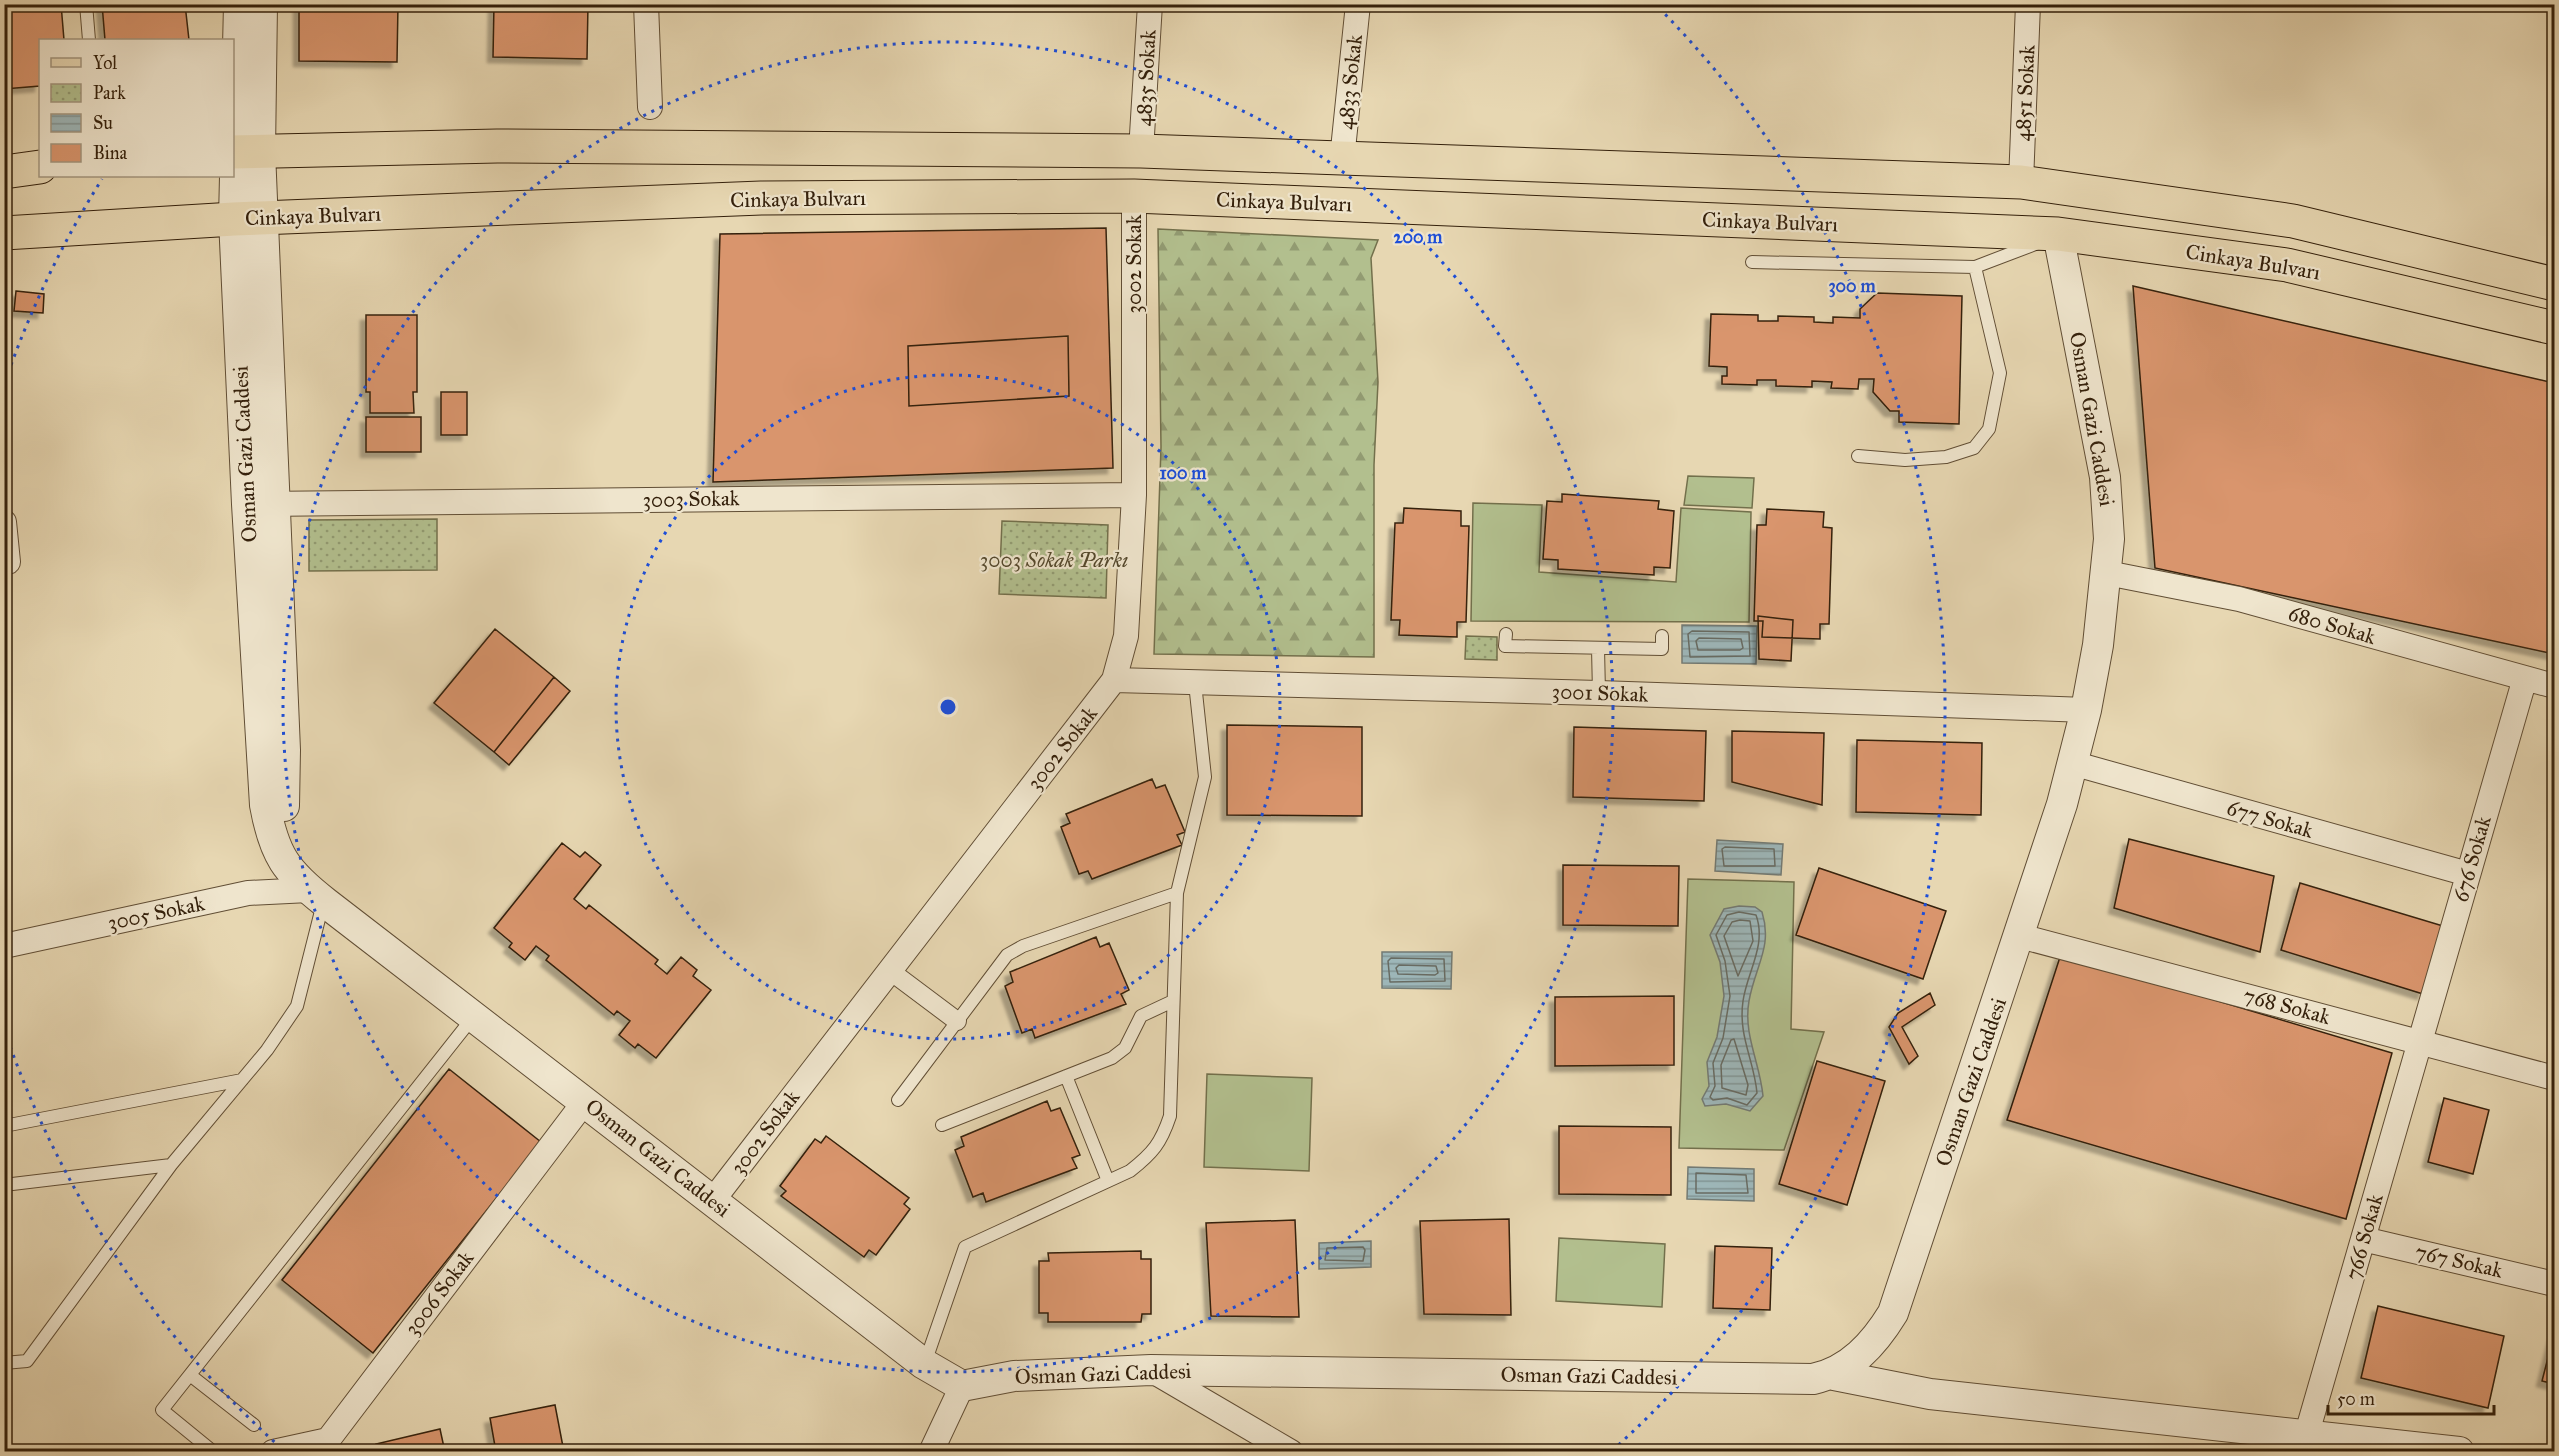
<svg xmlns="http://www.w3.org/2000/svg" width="2559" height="1456" font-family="'IM FELL Great Primer',serif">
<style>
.green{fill:#b2bf8e;stroke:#73704c;stroke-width:1.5}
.forest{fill:url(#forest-firs);stroke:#73704c;stroke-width:1.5}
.park{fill:url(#park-dots);stroke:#73704c;stroke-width:1.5}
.water{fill:url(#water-rules);stroke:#737a73;stroke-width:1.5}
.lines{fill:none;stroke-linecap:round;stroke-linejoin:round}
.shore{stroke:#686b62;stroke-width:1.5}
.building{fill:#d9956d;stroke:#34200b;stroke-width:1.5;filter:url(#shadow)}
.service-casing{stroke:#614e35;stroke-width:14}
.pedestrian-casing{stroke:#614e35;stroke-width:20}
.minor-casing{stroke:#614e35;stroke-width:26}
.tertiary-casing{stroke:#614e35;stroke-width:32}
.primary-casing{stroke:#34200b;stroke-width:35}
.service{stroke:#efe5cd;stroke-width:12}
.pedestrian{stroke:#efe5cd;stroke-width:18}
.minor{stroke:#efe5cd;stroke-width:24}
.tertiary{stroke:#efe5cd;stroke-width:30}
.primary{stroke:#e7d7b2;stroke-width:33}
.ring{fill:none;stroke:#1d4ed8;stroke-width:3;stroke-dasharray:3 6}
.labels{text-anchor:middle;stroke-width:4.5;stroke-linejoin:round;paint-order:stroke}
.street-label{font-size:21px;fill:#34200b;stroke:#efe5cd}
.park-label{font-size:21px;font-style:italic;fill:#54482c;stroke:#efe5cd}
.centre{fill:#1d4ed8;stroke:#efe5cd;stroke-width:3}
.ring-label{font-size:18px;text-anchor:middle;font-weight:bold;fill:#1d4ed8;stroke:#efe5cd;stroke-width:4.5;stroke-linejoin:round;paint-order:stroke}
</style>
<defs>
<pattern id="forest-firs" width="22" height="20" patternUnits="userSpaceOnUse" patternTransform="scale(1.5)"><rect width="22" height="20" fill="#b2bf8e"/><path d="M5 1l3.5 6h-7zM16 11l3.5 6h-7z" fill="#929b72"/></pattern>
<pattern id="park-dots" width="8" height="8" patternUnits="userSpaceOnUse" patternTransform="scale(1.5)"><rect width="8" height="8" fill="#b2bf8e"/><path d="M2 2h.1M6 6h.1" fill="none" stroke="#929b72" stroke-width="1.8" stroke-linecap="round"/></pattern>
<pattern id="water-rules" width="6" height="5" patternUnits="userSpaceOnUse" patternTransform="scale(1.5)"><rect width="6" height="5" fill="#9db6b8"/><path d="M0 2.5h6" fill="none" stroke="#819494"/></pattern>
<filter id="shadow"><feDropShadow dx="-5.5" dy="5.5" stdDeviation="1.5" flood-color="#0004"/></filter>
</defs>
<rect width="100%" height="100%" fill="#e7d7b2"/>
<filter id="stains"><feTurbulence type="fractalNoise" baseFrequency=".00333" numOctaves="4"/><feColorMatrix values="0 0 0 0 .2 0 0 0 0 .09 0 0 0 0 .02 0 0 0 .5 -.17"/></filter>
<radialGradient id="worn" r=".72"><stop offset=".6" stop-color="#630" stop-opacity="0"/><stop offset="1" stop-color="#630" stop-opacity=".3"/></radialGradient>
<!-- green -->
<path class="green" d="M1688,476L1754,478L1752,508L1684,505Z
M1473,503L1542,505L1539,572L1676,582L1681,508L1751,512L1749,622L1471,621Z
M1688,879L1794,882L1791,1029L1824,1032L1784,1150L1679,1148Z
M1207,1074L1312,1078L1309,1171L1204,1167Z
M1559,1238L1665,1244L1662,1307L1556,1301Z"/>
<!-- forest -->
<path class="forest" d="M1158,229L1378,240L1371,258L1378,382L1374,465V657L1154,654L1161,447Z"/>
<!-- park -->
<path class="park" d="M437,519V570L309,571V520Z
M1002,521L1108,525L1106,598L999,594Z
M1466,636L1497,637V660L1465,659Z"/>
<!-- water -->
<path class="water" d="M1682,625L1757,626L1756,664L1682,663Z
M1717,840L1783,844L1781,875L1715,871Z
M1739,906L1755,907L1762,912C1773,947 1755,966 1749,1001C1743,1034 1760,1063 1763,1096L1750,1111L1726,1104L1705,1106L1702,1099L1709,1086L1707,1062L1717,1037L1724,996L1720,962L1710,935L1724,909Z
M1382,952H1452L1451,989L1382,988Z
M1688,1167L1754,1169V1201L1687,1199Z
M1371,1241V1267L1319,1269V1243Z"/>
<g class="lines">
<!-- shore -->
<path class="shore" d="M1692,631L1749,632L1750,656L1690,657L1688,634Z
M1699,638L1741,639L1743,648L1740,650H1698L1696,641Z
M1725,847L1774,849L1775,866H1724L1722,849Z
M1739,912L1756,915C1767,945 1747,972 1743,1001C1738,1036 1754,1060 1757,1093L1747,1105L1727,1098L1713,1100L1710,1097L1715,1086L1713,1063L1723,1038L1730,996L1725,961L1716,935L1727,915Z
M1740,920L1750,921L1753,941L1738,976L1724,936L1732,922Z
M1391,958L1444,959L1445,981L1390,982L1388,961Z
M1399,965L1436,966L1438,973L1435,975L1398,974L1396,968Z
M1734,1039L1748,1085L1746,1095L1722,1088L1721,1065L1731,1040Z
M1696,1173L1746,1175L1748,1193H1696Z
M1363,1247L1365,1250L1363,1261L1325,1260L1327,1248Z"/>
</g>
<!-- building -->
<path class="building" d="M4,4H61L64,40H40V86L4,89Z
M102,4H185L189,40H105Z
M299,4H398L397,62L299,61Z
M494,4H588L587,59L493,57Z
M1106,228L1113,468L713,482L720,234Z
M2133,286L2554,383V654L2155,568Z
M16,291L44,294L43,313L14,311Z
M1877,293L1962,296L1959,424L1899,422V411H1890L1873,392L1874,379H1859L1858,389L1831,388L1832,382L1812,381V387L1776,386V380H1757V385L1722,384V376H1727V367L1709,366L1711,314L1758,315V321H1778V316L1814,317V322L1833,323V317L1860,318V309Z
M366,315H417V392H413L414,413H370V392H366Z
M1068,336L1069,396L909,406L908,346Z
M441,392H467V435H441Z
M366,417H421V452H366Z
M1562,494L1659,501L1658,509L1674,511L1670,568L1654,567V575L1558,569V560L1543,559L1547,501L1562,502Z
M1404,508L1461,511V526H1469L1466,622H1457V637L1399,635L1400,620H1391L1395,523H1403Z
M1767,509L1824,512L1823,527L1832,528L1829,624H1820V639L1762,637L1763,621H1754L1757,525H1766Z
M1758,616L1793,620L1791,661L1759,659Z
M495,629L554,677L494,752L434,703Z
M554,677L570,691L509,765L494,752Z
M1227,725L1362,727V816L1227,815Z
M1574,727L1706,731L1704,801L1573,797Z
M1732,731L1824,733L1822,805L1732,782Z
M1857,740L1982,743L1981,815L1856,812Z
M1152,779L1156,788L1165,785L1185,832L1177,835L1182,845L1092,879L1088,871L1079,874L1061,827L1070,823L1066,814Z
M2129,839L2274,876L2260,952L2114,908Z
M562,843L580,857L585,852L601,865L574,899L586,909L589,905L658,960L655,964L667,974L681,957L697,970L693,976L711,990L656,1058L638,1044L635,1048L619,1035L630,1021L617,1011L614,1015L546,960L549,956L536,946L525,960L509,947L512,943L494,928Z
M1563,865L1679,866L1678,926L1563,925Z
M1819,868L1946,911L1923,979L1796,935Z
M2300,883L2443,926L2423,994L2281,950Z
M1096,937L1100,947L1109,943L1129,990L1121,994L1126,1004L1035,1038L1032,1029L1022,1033L1005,986L1013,982L1010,972Z
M2061,954L2392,1053L2346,1219L2007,1120Z
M1930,993L1935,1005L1902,1027L1918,1056L1909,1064L1889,1027L1898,1013Z
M1674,996V1065L1555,1066V997Z
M1817,1061L1885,1081L1847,1205L1779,1184Z
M449,1069L541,1142L373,1353L282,1280Z
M2444,1098L2489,1110L2473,1174L2428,1162Z
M1047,1101L1051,1111L1060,1108L1080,1155L1072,1158L1077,1168L986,1202L983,1193L973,1197L955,1150L964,1146L961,1137Z
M1559,1126L1671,1127V1195L1559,1194Z
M826,1136L909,1198L904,1204L910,1209L876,1255L869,1250L864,1257L781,1196L786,1191L780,1186L815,1139L821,1143Z
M1509,1219L1511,1315L1424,1314L1420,1221Z
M1295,1220L1299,1317L1211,1316L1206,1223Z
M1715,1246L1772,1248L1770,1310L1713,1308Z
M1141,1251V1259H1151V1314H1142L1141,1322H1048V1313H1039V1261H1049L1048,1253Z
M2378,1306L2504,1336L2488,1408L2361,1378Z
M2554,1334V1384L2542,1381Z
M555,1405L564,1452H496L490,1418Z
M440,1429L445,1452H378L376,1444Z"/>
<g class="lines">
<!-- service casing -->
<g class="service-casing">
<path id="service" d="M86,4L89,40
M1752,262L1975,267L2038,243
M1858,456L1905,460L1946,457L1974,448L1989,429L2000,373L1975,267
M1506,634L1505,646L1662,649V636
M1598,648L1599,693
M1066,1076L1108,1181
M898,1100L1007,955L1023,946L1177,893
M942,1125L1112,1058L1125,1048L1141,1016L1173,1001
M4,1126L242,1080
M4,1185L171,1165L267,1050L297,1006L320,915L326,903
M4,1363L27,1361L171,1165
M925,1363L965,1247L1130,1171C1153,1153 1161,1143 1170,1116L1177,893L1205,777L1195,683
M190,1375L254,1425
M211,1450L162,1410L474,1016"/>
</g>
<!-- pedestrian casing -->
<g class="pedestrian-casing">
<path id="pedestrian" d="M889,970L957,1021"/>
</g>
<!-- minor casing -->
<g class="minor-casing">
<path id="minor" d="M646,4L650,107
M1141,151L1150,4
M1342,159L1358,4
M2021,182L2028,4
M258,504L1134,495
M4,522L8,562L4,563
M2107,573L2239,599L2554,686
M1114,680L1599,693L2086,710
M2072,763L2468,874
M2020,936L2554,1078
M4,946L248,893L309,890
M713,1200L1114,680L1126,636L1134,495V196
M2363,1239L2554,1284
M1151,1370L1291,1452
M2307,1433L2525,678
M273,1452L328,1440L585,1101
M931,1452L962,1386"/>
</g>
<!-- tertiary casing -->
<g class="tertiary-casing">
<path id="tertiary" d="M239,4L234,219L247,504L265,805C274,855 286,872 326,903L924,1364L962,1386L1014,1376L1151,1370L1813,1379C1850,1371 1874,1344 1893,1313L2062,804L2086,710L2098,645L2109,539L2105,477L2058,234
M262,4L260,152L285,750L284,806
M1834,1375L1930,1394L2459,1452"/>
</g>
<!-- primary casing -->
<g class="primary-casing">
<path id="primary" d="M232,152L497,146L1141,151L2021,182L2293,221L2554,284
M4,172L40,167
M4,233L234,219L761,198L1134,196L2058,234L2287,265L2554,328"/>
</g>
<!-- service -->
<use href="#service" class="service"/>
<!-- pedestrian -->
<use href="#pedestrian" class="pedestrian"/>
<!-- minor -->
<use href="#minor" class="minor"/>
<!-- tertiary -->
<use href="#tertiary" class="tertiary"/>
<!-- primary -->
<use href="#primary" class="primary"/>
</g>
<!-- distance rings -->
<g class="ring">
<circle cx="948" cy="707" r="332"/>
<circle cx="948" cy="707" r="665"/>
<path d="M281 1448A997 997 0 0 1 5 1032M5 382A997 997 0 0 1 102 179M1659 8A997 997 0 0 1 1615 1448"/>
</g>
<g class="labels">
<!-- street labels -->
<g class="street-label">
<text transform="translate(1146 78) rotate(-87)" y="7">4835 Sokak</text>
<text transform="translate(1350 82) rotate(-84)" y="7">4833 Sokak</text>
<text transform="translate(2025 93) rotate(-87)" y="7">4851 Sokak</text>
<text transform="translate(798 199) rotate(-1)" y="7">Cinkaya Bulvarı</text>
<text transform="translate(1284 202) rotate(2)" y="7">Cinkaya Bulvarı</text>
<text transform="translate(313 216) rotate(-2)" y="7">Cinkaya Bulvarı</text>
<text transform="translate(1770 222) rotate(2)" y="7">Cinkaya Bulvarı</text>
<text transform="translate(2253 262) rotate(9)" y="7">Cinkaya Bulvarı</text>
<text transform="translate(1134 264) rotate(-90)" y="7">3002 Sokak</text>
<text transform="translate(2092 419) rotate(80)" y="7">Osman Gazi Caddesi</text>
<text transform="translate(245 454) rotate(-93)" y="7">Osman Gazi Caddesi</text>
<text transform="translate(691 499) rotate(-1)" y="7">3003 Sokak</text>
<text transform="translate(2332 625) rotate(16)" y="7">680 Sokak</text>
<text transform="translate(1600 693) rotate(2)" y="7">3001 Sokak</text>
<text transform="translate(1062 748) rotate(-52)" y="7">3002 Sokak</text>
<text transform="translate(2270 819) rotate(16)" y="7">677 Sokak</text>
<text transform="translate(2472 859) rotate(-74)" y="7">676 Sokak</text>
<text transform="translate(156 913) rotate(-12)" y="7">3005 Sokak</text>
<text transform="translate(2287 1006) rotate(15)" y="7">768 Sokak</text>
<text transform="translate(1971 1082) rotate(-71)" y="7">Osman Gazi Caddesi</text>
<text transform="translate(765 1132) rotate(-53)" y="7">3002 Sokak</text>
<text transform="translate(658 1158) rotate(38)" y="7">Osman Gazi Caddesi</text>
<text transform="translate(2364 1237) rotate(-74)" y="7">766 Sokak</text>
<text transform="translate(2459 1261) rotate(13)" y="7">767 Sokak</text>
<text transform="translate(439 1293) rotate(-53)" y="7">3006 Sokak</text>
<text transform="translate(1103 1374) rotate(-2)" y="7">Osman Gazi Caddesi</text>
<text transform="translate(1589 1376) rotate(1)" y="7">Osman Gazi Caddesi</text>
</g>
<!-- park labels -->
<g class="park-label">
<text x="1054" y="567">3003 Sokak Parkı</text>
</g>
</g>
<circle cx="948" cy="707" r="9" class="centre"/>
<g class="ring-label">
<text x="1418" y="243">200 m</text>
<text x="1852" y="292">300 m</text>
<text x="1183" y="479">100 m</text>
</g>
<!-- margin -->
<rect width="2559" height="1456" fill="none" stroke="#e7d7b2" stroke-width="24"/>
<rect x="6" y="6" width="2547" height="1444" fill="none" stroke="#34200b" stroke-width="3"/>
<rect x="12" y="12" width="2535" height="1432" fill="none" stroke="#34200b" stroke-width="1.5"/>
<!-- legend -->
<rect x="39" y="39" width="195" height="138" fill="#efe5cd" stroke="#a4967f" stroke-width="1.5"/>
<rect x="51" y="58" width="30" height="9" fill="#e7d7b2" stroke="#a4967f" stroke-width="1.5"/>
<text x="93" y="69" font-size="18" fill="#34200b">Yol</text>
<rect x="51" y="84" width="30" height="18" fill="url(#park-dots)" stroke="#a4967f" stroke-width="1.5"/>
<text x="93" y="99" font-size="18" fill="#34200b">Park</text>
<rect x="51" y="114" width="30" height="18" fill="url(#water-rules)" stroke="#a4967f" stroke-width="1.5"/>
<text x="93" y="129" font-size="18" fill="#34200b">Su</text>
<rect x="51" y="144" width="30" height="18" fill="#d9956d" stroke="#a4967f" stroke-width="1.5"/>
<text x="93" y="159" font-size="18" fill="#34200b">Bina</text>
<!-- scale -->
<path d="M2328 1405v9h166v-9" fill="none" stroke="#34200b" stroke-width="3"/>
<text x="2337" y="1405" font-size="18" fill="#34200b" stroke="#efe5cd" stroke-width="4.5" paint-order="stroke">50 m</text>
<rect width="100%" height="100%" filter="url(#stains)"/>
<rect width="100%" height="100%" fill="url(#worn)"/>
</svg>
